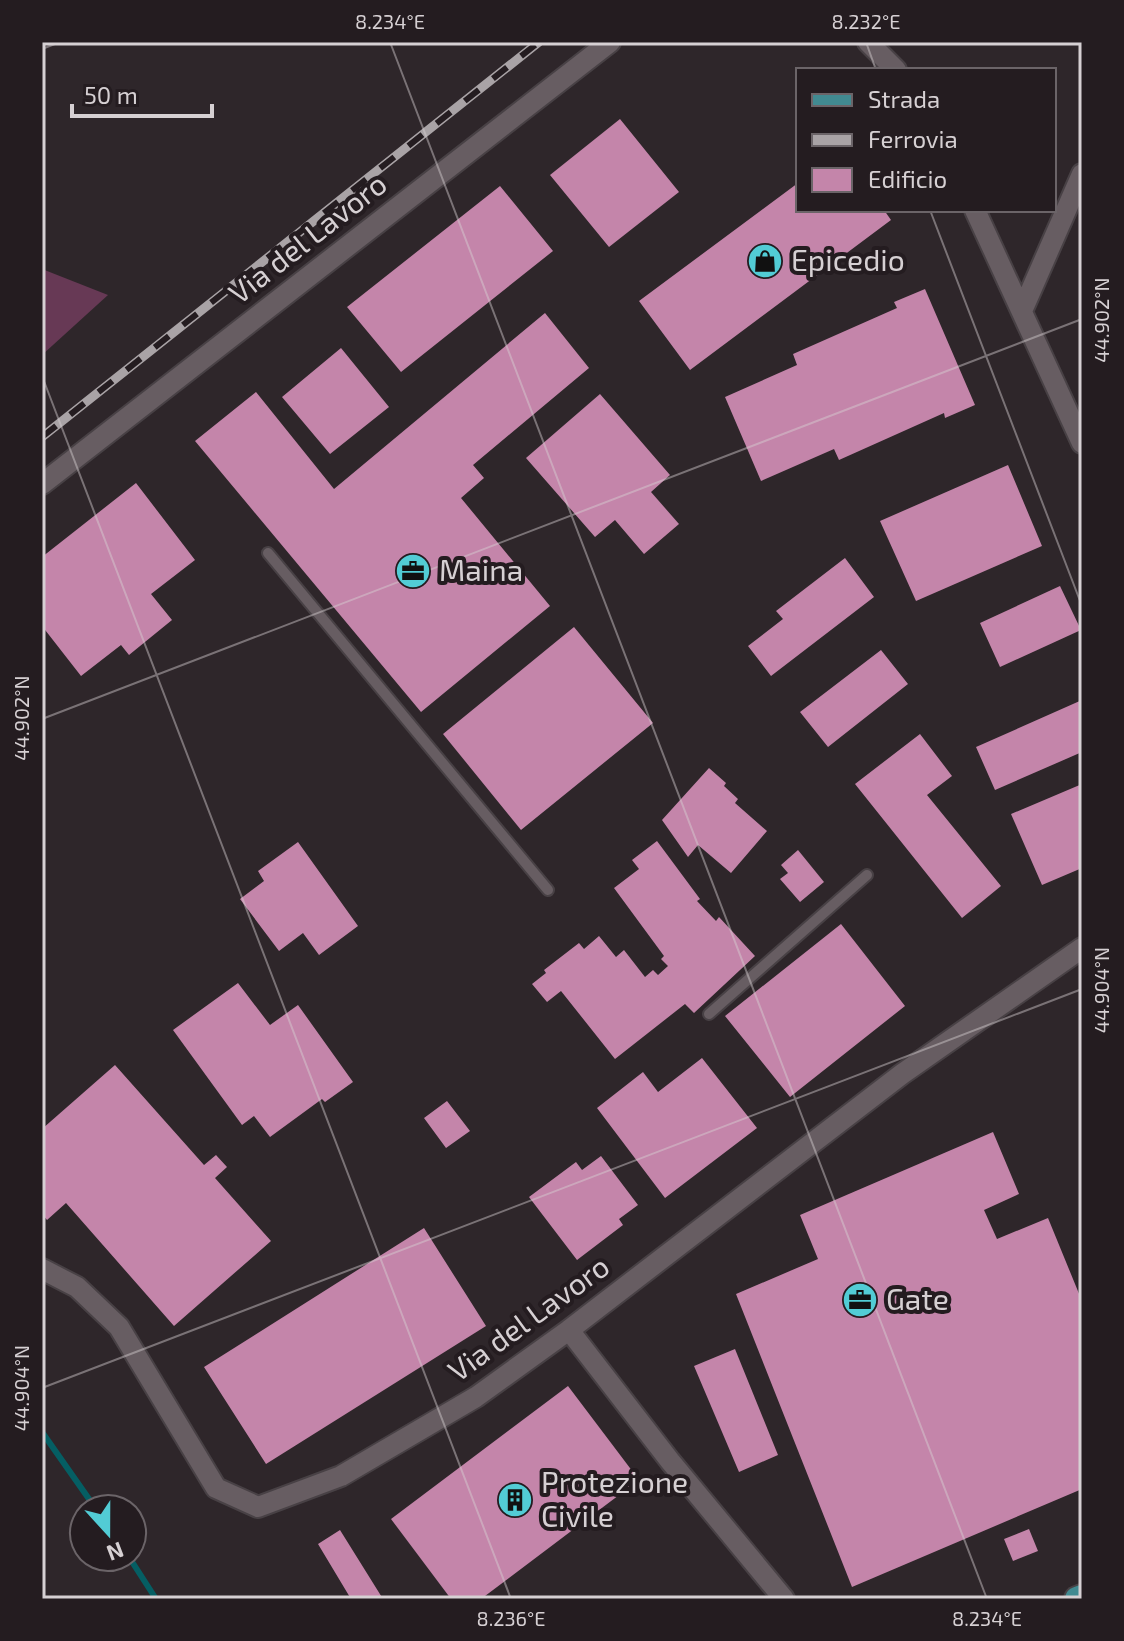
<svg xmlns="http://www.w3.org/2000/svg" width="1124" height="1641" font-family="'Exo 2',sans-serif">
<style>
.green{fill:#673955}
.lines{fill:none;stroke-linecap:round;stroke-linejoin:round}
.stream{stroke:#055e63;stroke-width:6}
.building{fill:#c485aa}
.lane-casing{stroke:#484145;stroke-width:14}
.street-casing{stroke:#484145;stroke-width:24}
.primary-casing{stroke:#484145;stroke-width:28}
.lane{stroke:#675d62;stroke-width:10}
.street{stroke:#675d62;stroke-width:20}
.primary{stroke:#418a91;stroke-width:24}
.rail-casing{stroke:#a9a3a6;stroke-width:9}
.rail{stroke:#241c20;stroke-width:6;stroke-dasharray:18;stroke-linecap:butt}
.ticks{fill:none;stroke:#d6d0d3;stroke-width:2;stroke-opacity:0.45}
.labels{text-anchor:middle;stroke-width:8;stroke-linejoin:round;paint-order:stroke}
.street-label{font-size:30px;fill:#d6d0d3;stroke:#241c20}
.poi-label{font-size:30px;fill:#d6d0d3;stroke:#241c20;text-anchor:start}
.neatline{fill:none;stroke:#d6d0d3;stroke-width:3}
.ticks-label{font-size:20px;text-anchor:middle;fill:#d6d0d3}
</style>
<rect width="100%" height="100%" fill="#2e262a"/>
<!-- green -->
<path class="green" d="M42,269L108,295L42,355Z"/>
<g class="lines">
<!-- stream -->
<path class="stream" d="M42,1432L96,1509
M129,1557L156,1599"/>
</g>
<!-- building -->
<path class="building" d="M620,119L679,192L609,247L550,175Z
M798,183V210H884L891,220L690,370L639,301Z
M500,186L553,251L401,372L347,307Z
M925,289L975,405L945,418L944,413L839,460L834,449L761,481L725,397L797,365L793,354L897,308L894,302Z
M545,313L589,368L473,465L484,478L461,498L550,606L421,712L195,441L256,392L334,489Z
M341,348L389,407L330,454L282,397Z
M600,394L670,475L651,492L679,524L644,554L615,520L595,537L526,458Z
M1008,465L1042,546L916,601L880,521Z
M136,483L195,560L151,594L172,620L129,655L121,645L81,676L42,626V557Z
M845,558L874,597L771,676L748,646L783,619L776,611Z
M1060,586L1081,630L1000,667L980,623Z
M574,627L653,723L521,830L443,734Z
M881,650L908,684L828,747L800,712Z
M1082,700V752L995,790L976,747Z
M920,734L952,776L927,795L1001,886L962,918L855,784Z
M709,768L726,783L724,786L738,799L735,803L767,831L731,873L698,845L688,857L662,820Z
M1082,784V868L1042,885L1011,814Z
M657,841L700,899L697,901L716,921L719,917L755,956L694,1013L685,1004L615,1059L561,991L547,1002L532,984L546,973L544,970L579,943L584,949L599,936L616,957L624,950L645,977L653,970L658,975L668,966L661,959L664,956L614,888L639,869L632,860Z
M298,842L358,926L319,955L303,933L279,951L240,899L264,881L258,871Z
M798,850L824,882L800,902L780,879L788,873L781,865Z
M841,924L905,1006L790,1097L725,1016Z
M238,983L270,1025L298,1005L353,1082L325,1102L322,1099L270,1137L254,1116L242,1125L173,1030Z
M702,1058L757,1128L665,1198L597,1108L643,1072L658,1092Z
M115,1065L204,1165L216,1155L227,1167L215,1178L271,1241L174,1326L66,1203L47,1220L42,1214V1129Z
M447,1101L470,1131L446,1148L424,1118Z
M993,1132L1019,1194L984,1210L997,1239L1048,1218L1082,1301V1489L852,1587L736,1294L818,1259L800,1215Z
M601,1156L638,1205L619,1219L623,1225L577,1260L529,1197L576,1162L582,1170Z
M424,1228L486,1326L266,1464L204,1367Z
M735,1349L778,1455L739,1472L694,1366Z
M568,1386L639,1480L481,1599H451L391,1519Z
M1029,1529L1038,1551L1013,1561L1004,1539Z
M340,1530L383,1599H351L318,1544Z"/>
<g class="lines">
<!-- lane casing -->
<g class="lane-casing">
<path id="lane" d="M268,553L548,890
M709,1014L867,875"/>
</g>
<!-- street casing -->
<g class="street-casing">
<path id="street" d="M868,42L896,70
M975,210L1082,443
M1022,311L1082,174
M42,484L610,42
M42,1269L77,1287L119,1327L216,1488L258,1507L341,1476L476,1397L569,1330L902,1074L1082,948
M569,1330L670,1461L784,1599"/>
</g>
<!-- primary casing -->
<g class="primary-casing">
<path id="primary" d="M1077,1599L1082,1597"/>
</g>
<!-- lane -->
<use href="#lane" class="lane"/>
<!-- street -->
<use href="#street" class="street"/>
<!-- primary -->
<use href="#primary" class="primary"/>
<!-- rail casing -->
<g class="rail-casing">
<path id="rail" d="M42,437L539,42"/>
</g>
<!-- rail -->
<use href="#rail" class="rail"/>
</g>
<!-- ticks -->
<path class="ticks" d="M390,42L987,1599M866,42L876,70M42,49L60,42M930,210L1082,606M42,376L511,1599M42,719L1082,319M42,1388L1082,989"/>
<!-- icons -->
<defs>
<g id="shop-disc" transform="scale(1.8)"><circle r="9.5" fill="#52ccd5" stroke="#241c20"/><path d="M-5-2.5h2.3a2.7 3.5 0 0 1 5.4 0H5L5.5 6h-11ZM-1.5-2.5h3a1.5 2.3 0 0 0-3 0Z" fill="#111"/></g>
<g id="office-disc" transform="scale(1.8)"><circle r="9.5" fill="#52ccd5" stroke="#241c20"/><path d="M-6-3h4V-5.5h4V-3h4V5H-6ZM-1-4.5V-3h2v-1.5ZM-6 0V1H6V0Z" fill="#111"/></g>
<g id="building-disc" transform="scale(1.8)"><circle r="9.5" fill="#52ccd5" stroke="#241c20"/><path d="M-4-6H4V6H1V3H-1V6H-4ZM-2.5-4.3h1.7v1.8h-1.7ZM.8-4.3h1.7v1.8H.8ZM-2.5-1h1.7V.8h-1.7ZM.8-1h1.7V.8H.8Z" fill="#111"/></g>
</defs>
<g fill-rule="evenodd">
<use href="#shop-disc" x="765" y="261"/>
<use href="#office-disc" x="413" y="571"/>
<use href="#office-disc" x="860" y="1300"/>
<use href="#building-disc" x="515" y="1500"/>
</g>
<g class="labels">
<!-- street labels -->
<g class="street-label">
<text transform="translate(308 239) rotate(-38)" y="10">Via del Lavoro</text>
<text transform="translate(529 1319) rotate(-36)" y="10">Via del Lavoro</text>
</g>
<!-- poi labels -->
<g class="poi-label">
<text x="791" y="271">Epicedio</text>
<text x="439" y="581">Maina</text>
<text x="886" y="1310">Gate</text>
<text x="541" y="1493">Protezione<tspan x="541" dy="34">Civile</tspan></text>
</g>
</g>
<!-- border -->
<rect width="1124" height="1641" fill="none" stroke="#241c20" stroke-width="88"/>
<!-- legend -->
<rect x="796" y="68" width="260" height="144" fill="#241c20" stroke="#6b6468" stroke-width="2"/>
<rect x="812" y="94" width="40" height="12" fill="#418a91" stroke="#6b6468" stroke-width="2"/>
<text x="868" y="108" font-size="24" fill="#d6d0d3">Strada</text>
<rect x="812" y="134" width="40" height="12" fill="#a9a3a6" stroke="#6b6468" stroke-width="2"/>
<text x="868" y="148" font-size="24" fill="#d6d0d3">Ferrovia</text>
<rect x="812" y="168" width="40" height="24" fill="#c485aa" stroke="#6b6468" stroke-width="2"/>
<text x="868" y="188" font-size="24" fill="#d6d0d3">Edificio</text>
<!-- north arrow -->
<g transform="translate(108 1533) rotate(159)"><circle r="38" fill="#241c20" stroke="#6b6468" stroke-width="2"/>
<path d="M0-6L14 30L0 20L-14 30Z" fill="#52ccd5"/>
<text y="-12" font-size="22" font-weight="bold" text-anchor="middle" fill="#d6d0d3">N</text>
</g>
<!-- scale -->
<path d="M72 104v12h140v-12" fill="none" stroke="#d6d0d3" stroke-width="4"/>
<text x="84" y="104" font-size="24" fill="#d6d0d3" stroke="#241c20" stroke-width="6" paint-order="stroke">50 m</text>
<rect x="44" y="44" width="1036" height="1553" class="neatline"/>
<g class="ticks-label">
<text x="390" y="29">8.234°E</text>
<text x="866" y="29">8.232°E</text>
<text transform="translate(1102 320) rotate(-90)" y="7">44.902°N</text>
<text transform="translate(22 718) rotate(-90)" y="7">44.902°N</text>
<text transform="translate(1102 990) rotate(-90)" y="7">44.904°N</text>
<text transform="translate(22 1388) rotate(-90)" y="7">44.904°N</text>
<text x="511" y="1626">8.236°E</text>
<text x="987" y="1626">8.234°E</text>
</g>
</svg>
